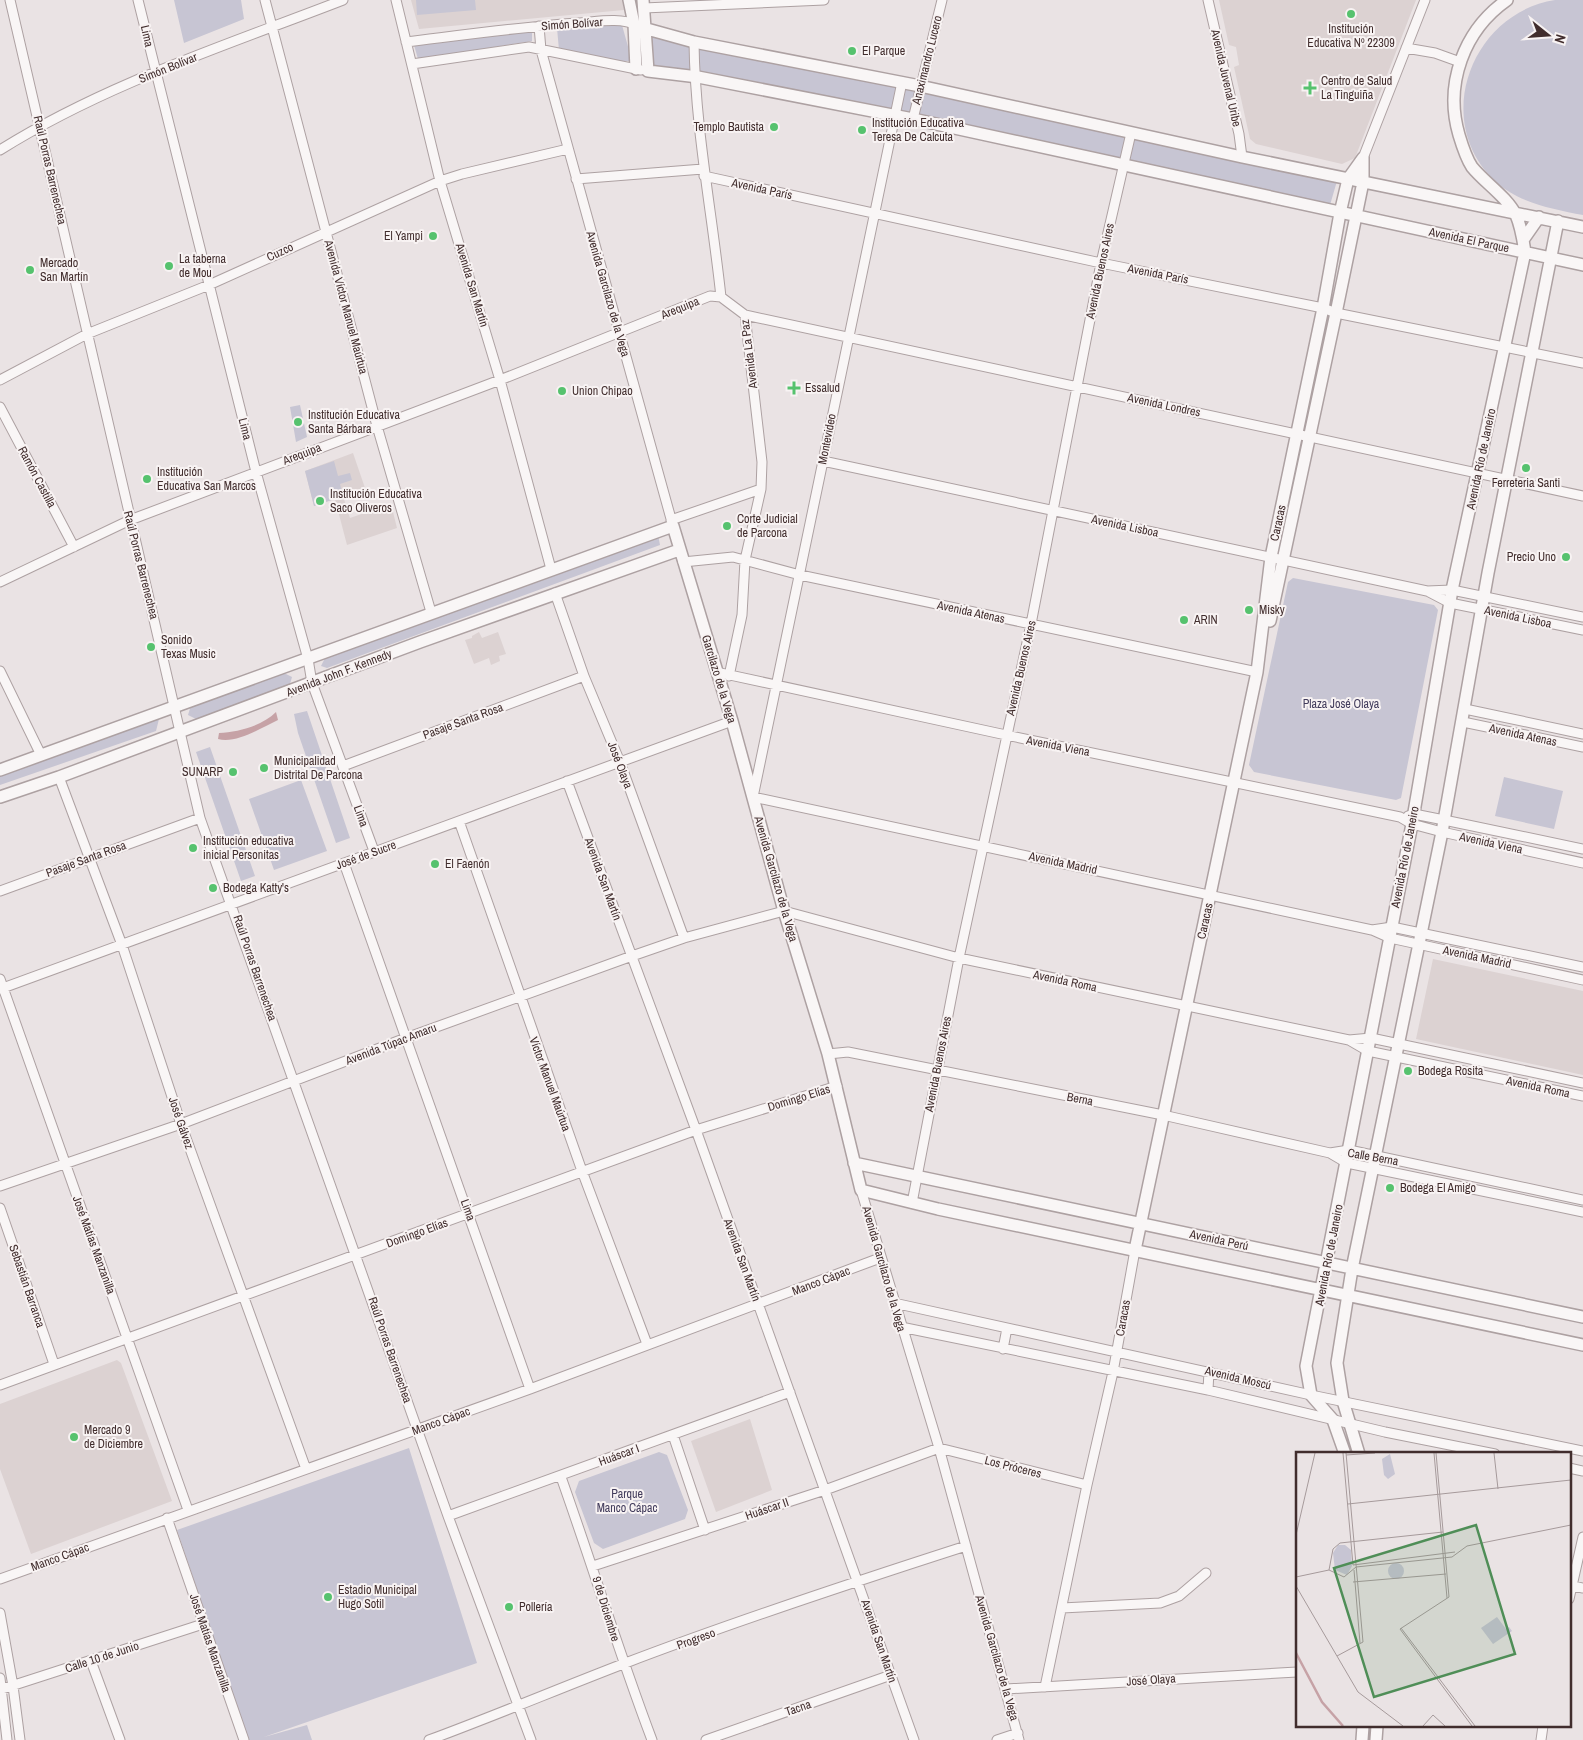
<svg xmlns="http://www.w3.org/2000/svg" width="1583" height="1740" font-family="'Archivo Narrow',sans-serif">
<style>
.built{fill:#dcd2d2}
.green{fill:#c7c5d3}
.water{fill:#c6a2a6}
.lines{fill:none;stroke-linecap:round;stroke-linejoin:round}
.minor-casing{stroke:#ada1a2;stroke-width:11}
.tertiary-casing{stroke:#ada1a2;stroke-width:14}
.minor{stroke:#f9f6f6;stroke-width:9}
.tertiary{stroke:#f9f6f6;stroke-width:11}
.poi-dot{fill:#56c26e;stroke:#f8f3f3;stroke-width:2}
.labels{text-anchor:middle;stroke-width:4;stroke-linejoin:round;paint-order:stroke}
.street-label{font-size:12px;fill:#412d2d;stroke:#f8f3f3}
.poi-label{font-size:12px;fill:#412d2d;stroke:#f8f3f3;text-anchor:start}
.park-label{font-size:12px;fill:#413b5b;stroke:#f8f3f3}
.inset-river{fill:none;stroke:#c6a2a6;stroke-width:2.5}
.inset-road{fill:none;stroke:#a69a9b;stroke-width:1}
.view{fill:#4f8e57;fill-opacity:0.15;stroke:#4f8e57;stroke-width:2.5}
.inset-edge{fill:none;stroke:#412d2d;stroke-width:2.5}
</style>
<rect width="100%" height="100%" fill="#eae3e4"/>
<!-- built -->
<path class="built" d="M411,0H622L624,10L419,29Z
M1219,0H1416L1355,158L1342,164L1256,144L1250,139L1234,67L1239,65L1236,47L1229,45Z
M353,453L365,488L343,496L350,518L391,504L397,528L347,545L335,499L314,506L305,471Z
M479,632L482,638L498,632L506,654L499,656L500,661L491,665L489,658L474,664L465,640L472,638V636Z
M1433,959L1583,991V1075L1416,1039Z
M117,1360L121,1363L172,1501L31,1554L0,1469V1404Z
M750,1419L772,1490L716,1512L691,1441Z"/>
<!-- green -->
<path class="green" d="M174,0H241L244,19L184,43Z
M416,0H475L476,10L417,15Z
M1555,0H1583V215C1553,209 1518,203 1495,181C1431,121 1471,13 1555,0Z
M622,25L632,61H619L559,50L557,28Z
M647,29L1337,181L1330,205L648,71Z
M532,30V41L418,59L414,45Z
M300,405L307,437L296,442L290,407Z
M334,461L338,476L350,473L352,480L340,484L343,496L314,506L305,471Z
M658,535L660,545L327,668L321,666L325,658Z
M1293,578L1434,605L1438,610L1401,798L1396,800L1254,772L1249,765L1288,582Z
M284,673L292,677L290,684L196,719L188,715L191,705Z
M307,711L350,838L336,843L298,733L294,714Z
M159,719L156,731L0,785V775Z
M210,747L255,876L241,881L196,752Z
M1504,777L1563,791L1554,829L1495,816Z
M301,780L327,851L274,870L249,799Z
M409,1448L477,1663L264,1737L307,1725L312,1740H248L177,1530Z
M659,1452L667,1455L688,1510L685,1519L603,1549L594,1543L575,1492L579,1481Z"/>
<!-- water -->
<path class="water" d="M276,712L278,720C261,728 236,744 218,739L219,733C238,732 262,726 276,712Z"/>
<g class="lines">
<!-- minor casing -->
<g class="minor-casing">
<path id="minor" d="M10,0L200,818L448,1516L531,1740
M138,0L256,472L308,659L312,683L374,851
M265,0L377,426L431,612
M396,0L440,181L500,380L551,569
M1208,0L1239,134L1242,157
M644,8L824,0
M539,26L541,50L673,526
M406,42C463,35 520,27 577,23C596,22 619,17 637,25
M694,42C695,128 712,212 721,297L745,315L762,462L761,489L745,560L742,615L729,676
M1406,48L1435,53L1460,62
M412,64L529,47L641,70
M902,82L753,797L1372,930L1390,938L1583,980
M913,119L942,0
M0,150C105,84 227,45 343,0
M1363,158L1425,0
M704,176L1101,263L1323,308L1336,313L1583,363
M576,179L703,169
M745,315L1583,496
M0,380L87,334L209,285L440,181L462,174L568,149
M0,407L74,547
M823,461L1427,591L1452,590L1583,617
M671,520L761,489
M683,562L733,557L800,575L1257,672
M0,582L130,520L500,380L710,296L721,297
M1429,592L1450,603L1583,630
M555,593L584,676L620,762L684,938
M0,671L41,755
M716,672L1006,735L1400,817L1412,824L1442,832L1583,863
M1465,709L1583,734
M1463,722L1583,747
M343,766L584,676
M59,777L122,945L181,1124L306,1469
M567,781L696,1130L914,1740
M1408,816L1414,814L1444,820L1583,849
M459,821L582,1171L647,1344
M344,863L530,1389
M0,891L200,818
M1372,930L1392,927L1583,967
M0,979L188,1510
M0,989L732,721
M1349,1040L1368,1051L1583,1096
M828,1054L848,1052L1163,1115L1330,1153L1347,1163L1583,1212
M1330,1153L1349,1150L1583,1200
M0,1186L181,1124L406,1038L632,956L684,938L784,911L959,958L1349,1040L1371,1038L1583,1083
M861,1190L939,1448L1019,1740
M912,1203L959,958L1031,624L1101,263L1131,133
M0,1208L54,1364
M894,1303L1311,1395L1583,1451
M901,1327L1208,1390L1385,1432L1495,1454
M1003,1349L1007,1328
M0,1385L696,1130L837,1086
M1208,1390L1209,1371
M673,1435L705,1530
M1569,1468L1583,1471
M561,1477C592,1564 619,1653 652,1740
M448,1516L790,1392
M167,1518L244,1740
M593,1566L825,1490L939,1448L1087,1485
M0,1579L530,1389L880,1258
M1569,1585L1583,1588
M1569,1599L1583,1537
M1062,1608L1160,1603L1179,1596L1206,1573
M0,1613L13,1686L20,1740
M91,1661L120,1740
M0,1678L7,1740
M1045,1687L1087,1485L1113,1372L1135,1250
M2,1689L203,1624
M1006,1689L1297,1672
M429,1740C494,1716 558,1689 623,1664C735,1621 851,1583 966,1546
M706,1740L891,1675
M997,1740L1018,1733
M1541,1740L1543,1726"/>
</g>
<!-- tertiary casing -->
<g class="tertiary-casing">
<path id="tertiary" d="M629,0L634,24L636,69
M643,0L648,71L698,77L913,119L1583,265
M647,29L694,42L920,86L1242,157L1583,227
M1523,240L1539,217
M1270,621L1336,313L1363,182V158
M0,770L673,526L732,721L784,911L828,1054L861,1190L938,1209L1583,1345
M0,797L59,777L420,642L679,550
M854,1163L1583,1317
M1135,1250L1257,672L1271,557L1323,308L1340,213L1348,179L1363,158
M1345,1454L1333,1420L1311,1395L1306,1366L1412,824L1452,590L1525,252C1523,240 1521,226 1516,215C1506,196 1485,183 1472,167C1466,158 1462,145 1459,135C1444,84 1464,30 1507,0
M1359,1454L1343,1401L1337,1363L1352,1269L1442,832L1488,573L1558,221
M1362,1740L1363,1726
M1376,1740L1377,1726"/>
</g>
<!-- minor -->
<use href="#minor" class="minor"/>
<!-- tertiary -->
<use href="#tertiary" class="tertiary"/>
</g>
<!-- markers -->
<g class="poi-dot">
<circle cx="1351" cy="14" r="5"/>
<circle cx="852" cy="51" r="5"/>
<path d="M1307.5 80.5h5v5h5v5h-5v5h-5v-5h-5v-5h5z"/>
<circle cx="774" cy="127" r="5"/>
<circle cx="862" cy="130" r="5"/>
<circle cx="433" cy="236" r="5"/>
<circle cx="169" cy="266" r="5"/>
<circle cx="30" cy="270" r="5"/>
<path d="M791.5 380.5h5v5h5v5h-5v5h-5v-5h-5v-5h5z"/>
<circle cx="562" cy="391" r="5"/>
<circle cx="298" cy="422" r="5"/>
<circle cx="1526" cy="468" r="5"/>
<circle cx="147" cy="479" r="5"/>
<circle cx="320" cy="501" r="5"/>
<circle cx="727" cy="526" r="5"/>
<circle cx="1566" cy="557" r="5"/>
<circle cx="1249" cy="610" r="5"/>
<circle cx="1184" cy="620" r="5"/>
<circle cx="151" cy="647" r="5"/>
<circle cx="264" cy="768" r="5"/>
<circle cx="233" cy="772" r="5"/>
<circle cx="193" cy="848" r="5"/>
<circle cx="435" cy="864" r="5"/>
<circle cx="213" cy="888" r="5"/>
<circle cx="1408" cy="1071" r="5"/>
<circle cx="1390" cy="1188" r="5"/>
<circle cx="74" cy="1437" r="5"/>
<circle cx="328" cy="1597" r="5"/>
<circle cx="509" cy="1607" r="5"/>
</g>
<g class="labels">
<!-- street labels -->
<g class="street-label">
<text transform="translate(572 24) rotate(-4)" y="4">Simón Bolívar</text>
<text transform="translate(147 36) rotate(77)" y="4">Lima</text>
<text transform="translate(927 60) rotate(-76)" y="4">Anaximandro Lucero</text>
<text transform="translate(168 68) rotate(-22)" y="4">Simón Bolívar</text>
<text transform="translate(1226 78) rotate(77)" y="4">Avenida Juvenal Uribe</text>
<text transform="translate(50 170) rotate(77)" y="4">Raúl Porras Barrenechea</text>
<text transform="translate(762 189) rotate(12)" y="4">Avenida París</text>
<text transform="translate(1469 240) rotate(12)" y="4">Avenida El Parque</text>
<text transform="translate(280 252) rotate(-25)" y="4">Cuzco</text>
<text transform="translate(1100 271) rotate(-78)" y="4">Avenida Buenos Aires</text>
<text transform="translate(1158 274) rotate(11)" y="4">Avenida París</text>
<text transform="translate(472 285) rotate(73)" y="4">Avenida San Martín</text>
<text transform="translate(608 294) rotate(74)" y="4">Avenida Garcilazo de la Vega</text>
<text transform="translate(346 307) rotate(75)" y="4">Avenida Víctor Manuel Maúrtua</text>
<text transform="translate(680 308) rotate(-22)" y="4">Arequipa</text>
<text transform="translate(749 354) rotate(-97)" y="4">Avenida La Paz</text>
<text transform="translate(1164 405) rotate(12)" y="4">Avenida Londres</text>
<text transform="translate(245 429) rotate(76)" y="4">Lima</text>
<text transform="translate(827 439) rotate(-79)" y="4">Montevideo</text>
<text transform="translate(302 454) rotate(-21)" y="4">Arequipa</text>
<text transform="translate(1481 459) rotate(-78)" y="4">Avenida Río de Janeiro</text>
<text transform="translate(37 477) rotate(62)" y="4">Ramón Castilla</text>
<text transform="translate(1278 523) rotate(-78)" y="4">Caracas</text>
<text transform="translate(1125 526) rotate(12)" y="4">Avenida Lisboa</text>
<text transform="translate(141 565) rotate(76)" y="4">Raúl Porras Barrenechea</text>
<text transform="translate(971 612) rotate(12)" y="4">Avenida Atenas</text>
<text transform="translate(1518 617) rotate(12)" y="4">Avenida Lisboa</text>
<text transform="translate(1021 668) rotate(-77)" y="4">Avenida Buenos Aires</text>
<text transform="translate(339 673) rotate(-21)" y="4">Avenida John F. Kennedy</text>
<text transform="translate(719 679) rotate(73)" y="4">Garcilazo de la Vega</text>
<text transform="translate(463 721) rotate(-20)" y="4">Pasaje Santa Rosa</text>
<text transform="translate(1523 735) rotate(12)" y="4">Avenida Atenas</text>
<text transform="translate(1058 746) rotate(11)" y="4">Avenida Viena</text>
<text transform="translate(620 765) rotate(69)" y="4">José Olaya</text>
<text transform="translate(361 816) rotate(70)" y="4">Lima</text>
<text transform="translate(1491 843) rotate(12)" y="4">Avenida Viena</text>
<text transform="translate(366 855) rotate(-20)" y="4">José de Sucre</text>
<text transform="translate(1405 857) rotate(-79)" y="4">Avenida Río de Janeiro</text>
<text transform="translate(86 859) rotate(-20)" y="4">Pasaje Santa Rosa</text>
<text transform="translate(1063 863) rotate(12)" y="4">Avenida Madrid</text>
<text transform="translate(603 879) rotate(70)" y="4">Avenida San Martín</text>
<text transform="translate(776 879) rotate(74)" y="4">Avenida Garcilazo de la Vega</text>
<text transform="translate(1205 921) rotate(-78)" y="4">Caracas</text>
<text transform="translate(1477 957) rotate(12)" y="4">Avenida Madrid</text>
<text transform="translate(255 968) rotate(71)" y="4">Raúl Porras Barrenechea</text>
<text transform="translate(1065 981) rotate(12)" y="4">Avenida Roma</text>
<text transform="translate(391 1044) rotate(-21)" y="4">Avenida Túpac Amaru</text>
<text transform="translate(938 1064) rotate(-79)" y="4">Avenida Buenos Aires</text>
<text transform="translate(550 1084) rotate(70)" y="4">Víctor Manuel Maúrtua</text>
<text transform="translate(1538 1087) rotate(12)" y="4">Avenida Roma</text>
<text transform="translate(799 1098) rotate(-17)" y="4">Domingo Elías</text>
<text transform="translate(1080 1099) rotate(11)" y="4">Berna</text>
<text transform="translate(181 1123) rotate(71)" y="4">José Gálvez</text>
<text transform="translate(1373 1157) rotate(10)" y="4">Calle Berna</text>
<text transform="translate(468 1210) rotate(70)" y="4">Lima</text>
<text transform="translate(417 1233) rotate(-20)" y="4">Domingo Elías</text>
<text transform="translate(1219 1240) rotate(12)" y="4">Avenida Perú</text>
<text transform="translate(94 1245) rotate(70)" y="4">José Matías Manzanilla</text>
<text transform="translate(1329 1255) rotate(-79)" y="4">Avenida Río de Janeiro</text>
<text transform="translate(742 1260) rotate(70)" y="4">Avenida San Martín</text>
<text transform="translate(884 1269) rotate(74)" y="4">Avenida Garcilazo de la Vega</text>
<text transform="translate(821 1281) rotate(-21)" y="4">Manco Cápac</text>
<text transform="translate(27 1286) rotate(71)" y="4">Sebastián Barranca</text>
<text transform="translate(1123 1318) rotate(-80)" y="4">Caracas</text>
<text transform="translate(390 1350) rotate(71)" y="4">Raúl Porras Barrenechea</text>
<text transform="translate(1238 1378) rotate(13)" y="4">Avenida Moscú</text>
<text transform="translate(441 1421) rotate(-20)" y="4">Manco Cápac</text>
<text transform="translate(619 1455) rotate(-20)" y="4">Huáscar I</text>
<text transform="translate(1013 1467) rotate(14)" y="4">Los Próceres</text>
<text transform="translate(767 1509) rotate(-19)" y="4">Huáscar II</text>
<text transform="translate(60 1557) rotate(-20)" y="4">Manco Cápac</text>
<text transform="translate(606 1609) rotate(73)" y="4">9 de Diciembre</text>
<text transform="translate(696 1639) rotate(-20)" y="4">Progreso</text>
<text transform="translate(879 1641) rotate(71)" y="4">Avenida San Martín</text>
<text transform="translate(210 1643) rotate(71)" y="4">José Matías Manzanilla</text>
<text transform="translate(102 1657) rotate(-18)" y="4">Calle 10 de Junio</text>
<text transform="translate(997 1658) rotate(74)" y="4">Avenida Garcilazo de la Vega</text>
<text transform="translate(1151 1680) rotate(-4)" y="4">José Olaya</text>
<text transform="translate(798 1708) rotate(-19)" y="4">Tacna</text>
</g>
<!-- poi labels -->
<g class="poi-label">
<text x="1351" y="33" text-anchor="middle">Institución<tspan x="1351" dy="14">Educativa Nº 22309</tspan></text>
<text x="862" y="55">El Parque</text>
<text x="1321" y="85">Centro de Salud<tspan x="1321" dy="14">La Tinguiña</tspan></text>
<text x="872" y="127">Institución Educativa<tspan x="872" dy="14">Teresa De Calcuta</tspan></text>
<text x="764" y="131" text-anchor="end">Templo Bautista</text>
<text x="423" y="240" text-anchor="end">El Yampi</text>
<text x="179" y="263">La taberna<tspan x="179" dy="14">de Mou</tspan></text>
<text x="40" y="267">Mercado<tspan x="40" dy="14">San Martín</tspan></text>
<text x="805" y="392">Essalud</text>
<text x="572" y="395">Union Chipao</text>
<text x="308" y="419">Institución Educativa<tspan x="308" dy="14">Santa Bárbara</tspan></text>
<text x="157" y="476">Institución<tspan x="157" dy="14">Educativa San Marcos</tspan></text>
<text x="1526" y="487" text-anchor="middle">Ferreteria Santi</text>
<text x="330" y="498">Institución Educativa<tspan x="330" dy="14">Saco Oliveros</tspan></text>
<text x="737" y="523">Corte Judicial<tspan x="737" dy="14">de Parcona</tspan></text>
<text x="1556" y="561" text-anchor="end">Precio Uno</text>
<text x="1259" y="614">Misky</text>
<text x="1194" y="624">ARIN</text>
<text x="161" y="644">Sonido<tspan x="161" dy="14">Texas Music</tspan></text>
<text x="274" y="765">Municipalidad<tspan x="274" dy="14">Distrital De Parcona</tspan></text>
<text x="223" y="776" text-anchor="end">SUNARP</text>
<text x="203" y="845">Institución educativa<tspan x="203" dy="14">inicial Personitas</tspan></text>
<text x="445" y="868">El Faenón</text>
<text x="223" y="892">Bodega Katty's</text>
<text x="1418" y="1075">Bodega Rosita</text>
<text x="1400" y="1192">Bodega El Amigo</text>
<text x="84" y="1434">Mercado 9<tspan x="84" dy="14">de Diciembre</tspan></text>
<text x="338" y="1594">Estadio Municipal<tspan x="338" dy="14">Hugo Sotil</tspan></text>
<text x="519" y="1611">Pollería</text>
</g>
<!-- park labels -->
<g class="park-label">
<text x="1341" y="708">Plaza José Olaya</text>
<text x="627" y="1498">Parque<tspan x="627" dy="14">Manco Cápac</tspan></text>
</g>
</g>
<!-- overview -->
<g transform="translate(1296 1452)">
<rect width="275" height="275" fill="#eae3e4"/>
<path d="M94,2L99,22L92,27L88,23L86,7ZM42,93H49L55,98L56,114L51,123L39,118L37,101ZM92 119a8 8 0 1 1 16 0a8 8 0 1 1-16 0ZM201,165L210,177L213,175L216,179L197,192L185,176Z" fill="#c7c5d3"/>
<path class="inset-river" d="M0,201L26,250L47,274"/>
<path class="inset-road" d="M47,1L57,113M138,1L151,146M140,1L153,145L104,177L176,274M198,1L202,37M50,3L79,1M52,52L275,28M0,83L19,1M57,113L159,100M33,118L48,125L60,115L156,105L171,94L275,73M58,118L64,191M0,125L33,118L37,97L44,91L147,80M57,130L150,122M0,134L62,240L107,274M105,176L179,274M41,204L67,190L50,1M127,274L137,263L149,274"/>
<path class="view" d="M180,73L219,202L78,245L38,116Z"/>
<rect width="275" height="275" class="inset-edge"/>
</g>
<!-- north arrow -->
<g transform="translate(1548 35) rotate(107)" stroke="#f8f3f3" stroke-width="4" paint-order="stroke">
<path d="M0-4L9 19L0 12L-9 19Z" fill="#412d2d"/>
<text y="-8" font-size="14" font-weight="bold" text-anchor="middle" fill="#412d2d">N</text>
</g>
</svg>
